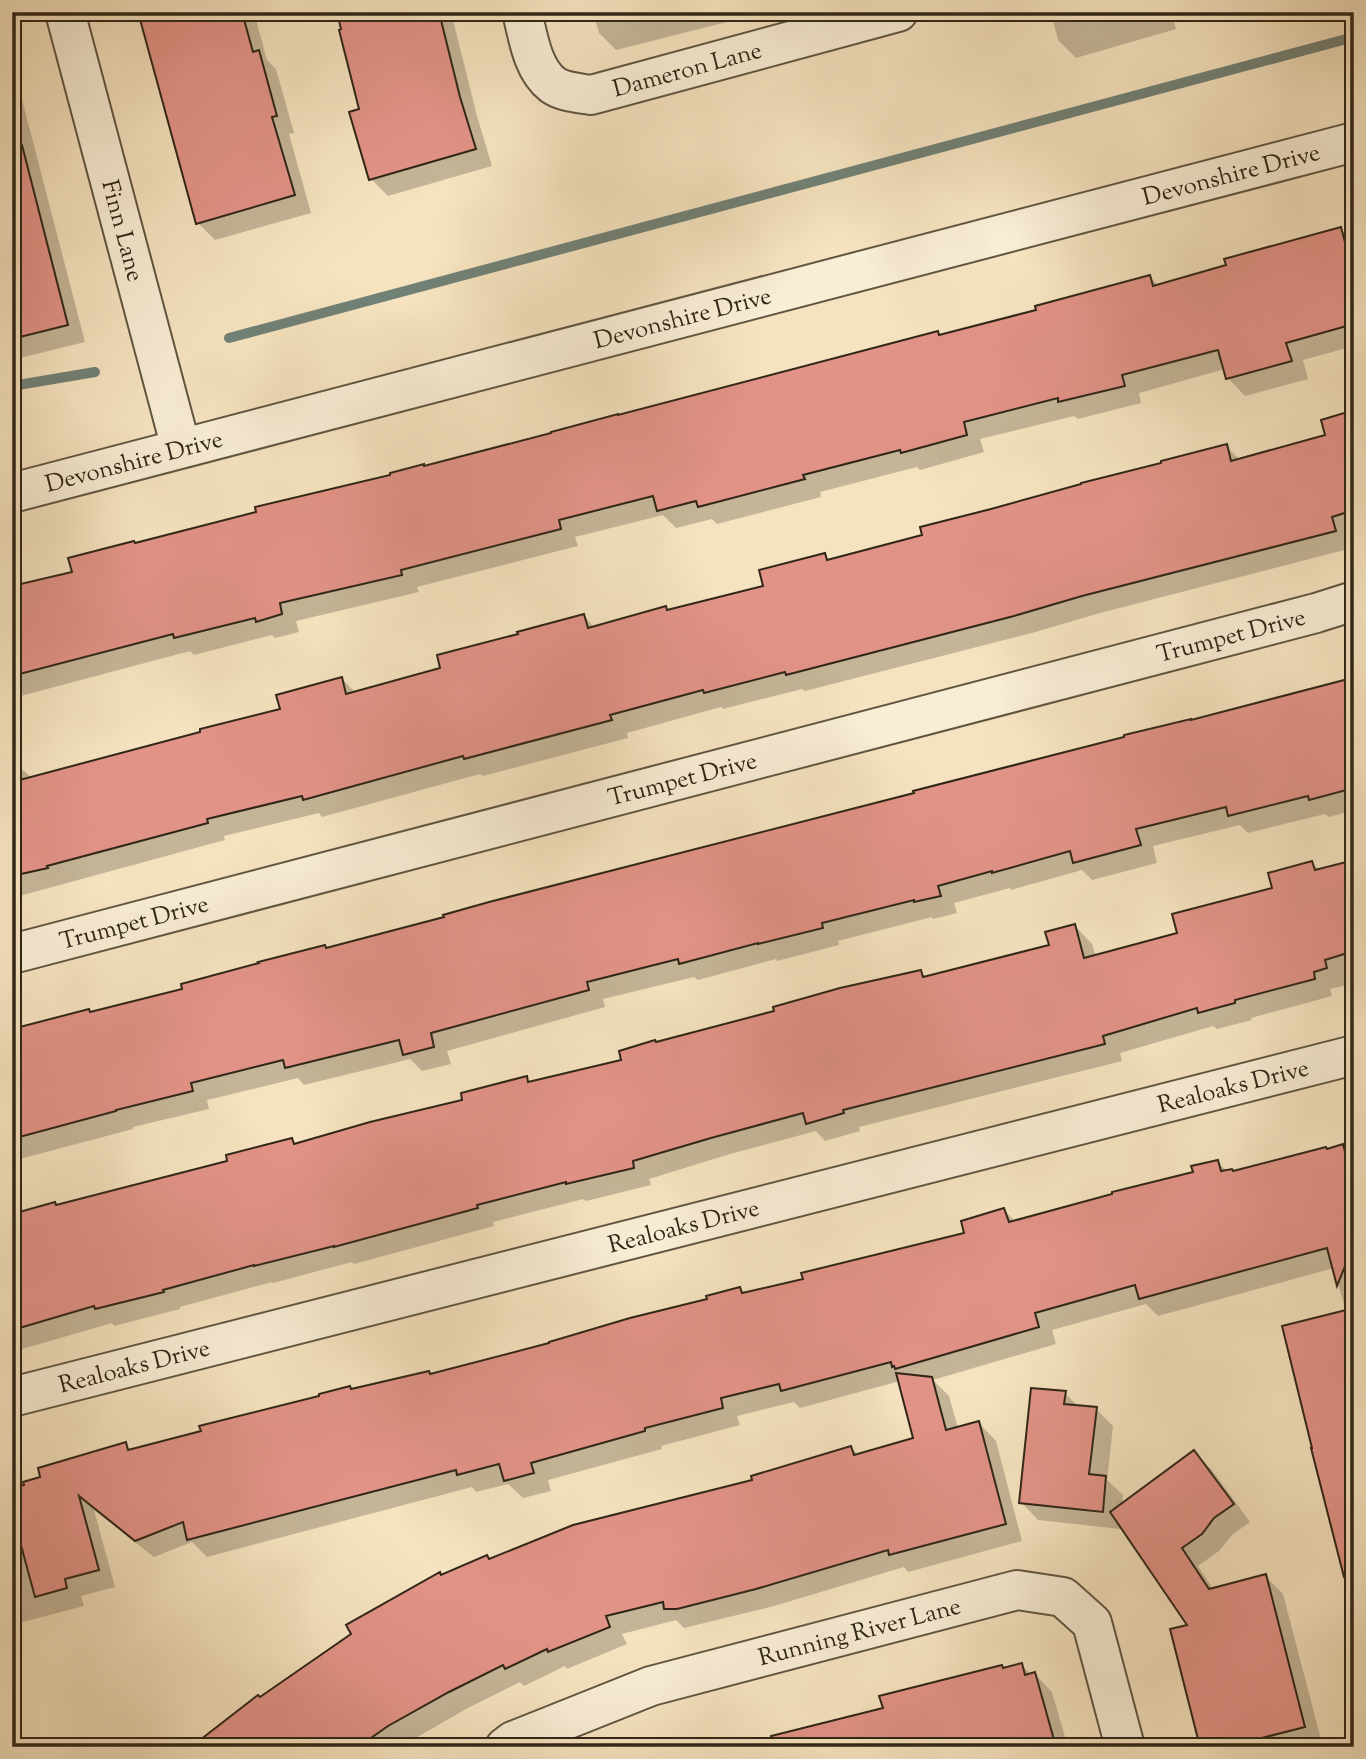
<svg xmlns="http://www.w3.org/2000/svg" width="1366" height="1759" font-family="'Sorts Mill Goudy',serif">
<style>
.shadow{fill:#0003}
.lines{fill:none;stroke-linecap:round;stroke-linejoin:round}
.stream{stroke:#718176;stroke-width:10}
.building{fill:#e29387;stroke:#302618;stroke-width:2}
.street-casing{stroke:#615542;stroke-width:42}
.street{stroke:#f8edd5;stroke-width:38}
.labels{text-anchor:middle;stroke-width:5;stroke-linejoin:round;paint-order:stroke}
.street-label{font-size:24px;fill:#302618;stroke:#f8edd5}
</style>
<rect width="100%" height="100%" fill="#f5e3bf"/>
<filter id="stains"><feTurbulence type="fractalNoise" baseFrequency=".00286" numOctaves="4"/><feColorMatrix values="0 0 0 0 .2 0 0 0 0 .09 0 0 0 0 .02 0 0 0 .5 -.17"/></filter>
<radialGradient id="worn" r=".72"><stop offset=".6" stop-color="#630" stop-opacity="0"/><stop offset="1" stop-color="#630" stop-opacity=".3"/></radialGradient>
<!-- shadow -->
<path class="shadow" d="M140,12H254L267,60L276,69L294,133L289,134L311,213L215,240L198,223Z
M339,12H451L477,116L492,166L388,196L371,179L361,110Z
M593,12H729L731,21L616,50L599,33Z
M1051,12H1171L1176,29L1076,58L1058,40Z
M12,61L85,342L12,360Z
M1340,229L1346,235L1354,233V346L1303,360L1308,379L1245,396L1228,378L1225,369L1139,393L1141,403L1078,419L1074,416L980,439L984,452L920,470L917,467L820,492L821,497L717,524L712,519L676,528L663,515L575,537L578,546L417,587L419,592L296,621L299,632L275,638L272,635L194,655L190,651L17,697L19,705L12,707V577L21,586L74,573L136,544L937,333L941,337L1038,312L1150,277L1159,286Z
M1354,412V533L1348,534L1352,548L1100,613L1032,633L805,691L802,689L723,709L721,707L627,733L628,738L483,776L480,774L322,817L319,813L224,836L225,840L12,898V772L23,770L32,778L282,711L342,679L356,693L442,669L584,616L595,628L665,608L668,611L765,587L824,555L830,561L924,536L1226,446L1241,461L1327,437Z
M1354,679V810L1329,817L1325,814L1248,833L1240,825L1153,846L1157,863L1092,880L1082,870L1011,890L1010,888L954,903L957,913L933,919L932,917L838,941L839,945L777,961L776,959L698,980L694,977L603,999L605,1007L447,1051L451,1064L422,1071L410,1059L304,1085L298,1078L207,1100L209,1109L133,1127V1129L12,1161V1031L92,1014L327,949Z
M1354,862V983L1330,989L1332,996L1251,1018L1252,1020L1217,1029L1213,1026L1120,1053L1122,1061L859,1127L860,1131L825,1141L816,1131L730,1154L649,1179L651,1185L586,1201L583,1199L493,1222L494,1226L354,1264L352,1262L273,1283L272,1282L180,1307V1309L114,1326L112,1323L12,1352V1216L57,1207L229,1162L292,1140L296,1145L464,1101L526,1078L531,1083L623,1061L656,1043L920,972L926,977L1051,946L1075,926L1092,944L1096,957L1179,934L1275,889L1312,863L1320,871Z
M1342,1146L1354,1158V1615L1284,1327L1346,1312L1334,1268L1158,1316L1146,1304L1052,1330L1056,1344L933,1380L949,1396L958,1428L979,1423L996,1441L1022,1541L908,1572L904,1567L774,1606L684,1628L676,1620L622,1634L627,1644L567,1669L565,1666L524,1686L520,1682L466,1709L400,1747H194L260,1699L442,1577L490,1560L754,1481L851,1448L859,1455L915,1439L900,1381L800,1408L794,1402L737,1416L740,1425L661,1446L662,1449L548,1480L551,1491L523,1498L508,1484L476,1492L472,1487L207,1557L192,1542L154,1557L94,1510L115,1587L81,1596L84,1606L23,1622L12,1619V1487L42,1479L125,1444L131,1451L352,1391L431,1375L709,1300L740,1289L745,1294L805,1281L966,1234L1004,1210L1016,1222L1195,1173L1217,1162L1227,1171L1234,1173Z
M1065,1393L1079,1407L1096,1409L1113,1426L1107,1480L1123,1495L1122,1506L1194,1452L1212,1470L1250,1522L1232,1535L1219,1551L1198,1566L1213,1589L1265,1576L1283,1594L1323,1747H1202L1190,1626L1120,1524V1529L1038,1520L1021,1502Z
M1021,1665L1032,1675L1035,1674L1052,1692L1068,1747H737L885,1710Z"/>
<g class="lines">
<!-- stream -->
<path class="stream" d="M229,338L1354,37
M12,386L95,372"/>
</g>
<!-- building -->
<path class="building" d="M138,12H242L253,52L259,50L277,116L272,117L295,195L196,224Z
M337,12H439L460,97L476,149L369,180L349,112L359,109L339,30L341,29Z
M22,145L68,325L12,339V146Z
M1341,227L1354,276V324L1286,343L1292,361L1226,379L1218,350L1122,375L1125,386L1058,402V398L964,422L967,435L901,453L900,450L803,475L805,479L698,507L696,501L657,511L653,496L559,520L561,529L401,570L402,575L280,603L282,614L256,622L255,618L174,638L173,634L12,676V586L72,572L68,558L134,541L135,543L256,512L255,507L390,475V473L424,464V466L551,433V432L618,414V415L938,331L939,335L1036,310L1035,306L1150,275L1153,286L1226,265L1224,259Z
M1354,410V510L1332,517L1336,531L1082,596L1014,616L786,675L785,672L704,693L703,690L610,715L612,720L464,759L463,756L303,800L302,796L207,819L208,823L47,866L48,868L12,876V782L200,732V729L280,709L276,695L342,677L346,694L440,668L437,655L518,634L517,632L584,614L588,628L666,606L667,610L763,586L759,570L825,553L827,560L922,535L920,527L991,509L1081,484V483L1161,463V461L1227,444L1231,461L1325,435L1321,420Z
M1348,679L1354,702V788L1309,800L1308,796L1228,816L1226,807L1136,829L1141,845L1073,863L1070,851L992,873V871L938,886L941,896L914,902V900L822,923L823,928L758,944V943L679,964L678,959L587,982L589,990L431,1033L434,1047L403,1055L399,1040L285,1068L283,1060L191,1083L193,1091L116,1110V1111L12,1139V1029L89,1009L90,1012L182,989L181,984L259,963L258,962L325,945L326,948L444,917L443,915L489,902L914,793L913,791L1124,737V735L1191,719V720Z
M1354,860V951L1325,960L1327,968L1314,972L1315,979L1235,1000V1003L1198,1013L1197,1008L1103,1036L1105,1044L843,1110L844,1113L806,1124L803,1113L711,1138L633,1161L634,1168L566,1184V1182L477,1205L478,1208L334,1247V1246L254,1266V1265L163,1290L164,1292L95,1309L94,1306L16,1329L12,1314V1214L55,1202L56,1205L227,1161L226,1155L292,1138L294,1144L370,1122L462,1100L461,1093L527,1076L528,1082L621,1060L619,1051L655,1040L656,1042L774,1011L773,1007L840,988L921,970L923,977L1049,945L1045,932L1075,924L1084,958L1177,933L1172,914L1272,888L1268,873L1312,861L1315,870Z
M1343,1144L1354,1185V1244L1337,1286L1327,1248L1139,1299L1135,1285L1035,1313L1039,1327L895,1369L894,1366L892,1367L891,1362L781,1391L779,1384L721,1398L723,1408L645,1428V1431L531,1463L534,1473L504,1481L499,1464L457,1475L456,1470L187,1540L183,1522L135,1541L79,1496L99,1570L65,1579L67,1588L35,1597L12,1512V1488L24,1485L23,1482L40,1477L38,1468L126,1442L128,1450L201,1431L199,1426L319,1396V1394L350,1386L351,1389L429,1371L430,1374L549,1343V1342L630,1318L707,1299L706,1296L740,1287L742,1293L803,1279L801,1273L964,1233L961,1221L1004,1208L1009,1222L1112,1194V1192L1193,1172L1191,1166L1218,1160L1221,1171L1232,1169L1233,1171L1326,1147L1327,1149Z
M1354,1308V1575L1344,1577L1311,1448H1312L1282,1326Z
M896,1373L932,1377L946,1430L979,1421L1006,1524L889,1555L888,1550L756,1589L677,1609H664L663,1602L606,1616L610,1627L548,1652L547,1649L505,1669L503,1665L449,1692L388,1726L358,1747H191L258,1695L260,1697L351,1634L346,1625L440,1572L441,1575L487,1555L489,1559L573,1525L752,1480L751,1476L851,1446L854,1455L913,1438Z
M1031,1388L1066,1391L1064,1404L1097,1407L1089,1474L1106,1476L1103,1512L1019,1503Z
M1194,1450L1234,1504L1214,1518L1202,1534L1182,1548L1209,1589L1266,1574L1305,1727L1226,1747H1200L1170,1629L1187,1625L1110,1512Z
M1022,1663L1025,1675L1035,1672L1056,1747H772L771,1736L883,1708L879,1696L1002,1665L1003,1668Z"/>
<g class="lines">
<!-- street casing -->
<g class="street-casing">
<g id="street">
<path id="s1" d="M65,12L181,448"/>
<path id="s2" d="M522,12C528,36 532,69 553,85C563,92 579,93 591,95L898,12"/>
<path id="s3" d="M12,493L1354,142"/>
<path id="s4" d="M12,954L1316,613L1354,601"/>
<path id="s5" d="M12,1397L1354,1055"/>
<path id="s6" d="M505,1747L513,1741L651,1686L1017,1590L1063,1597L1092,1623L1125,1747"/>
</g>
</g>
<!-- street -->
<use href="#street" class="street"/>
</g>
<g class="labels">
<!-- street labels -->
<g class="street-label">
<text dy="8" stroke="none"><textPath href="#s2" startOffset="220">Dameron Lane</textPath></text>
<text dy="8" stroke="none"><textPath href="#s3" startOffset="1260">Devonshire Drive</textPath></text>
<text dy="8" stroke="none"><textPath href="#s1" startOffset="226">Finn Lane</textPath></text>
<text dy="8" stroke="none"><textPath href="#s3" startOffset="693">Devonshire Drive</textPath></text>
<text dy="8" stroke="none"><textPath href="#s3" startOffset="126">Devonshire Drive</textPath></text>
<text dy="8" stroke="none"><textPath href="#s4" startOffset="1260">Trumpet Drive</textPath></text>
<text dy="8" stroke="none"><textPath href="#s4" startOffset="693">Trumpet Drive</textPath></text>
<text dy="8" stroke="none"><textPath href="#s4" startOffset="126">Trumpet Drive</textPath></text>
<text dy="8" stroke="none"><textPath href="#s5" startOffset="1260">Realoaks Drive</textPath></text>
<text dy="8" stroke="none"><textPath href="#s5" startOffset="693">Realoaks Drive</textPath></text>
<text dy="8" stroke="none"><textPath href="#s5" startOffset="126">Realoaks Drive</textPath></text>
<text dy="8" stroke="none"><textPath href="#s6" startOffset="374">Running River Lane</textPath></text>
</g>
</g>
<!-- margin -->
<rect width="1366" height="1759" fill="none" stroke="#f5e3bf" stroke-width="42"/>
<rect x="14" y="14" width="1338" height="1731" fill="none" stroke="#302618" stroke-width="3.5"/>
<rect x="21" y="21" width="1324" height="1717" fill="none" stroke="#302618" stroke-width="2"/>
<rect width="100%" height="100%" filter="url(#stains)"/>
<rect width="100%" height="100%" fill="url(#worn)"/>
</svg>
